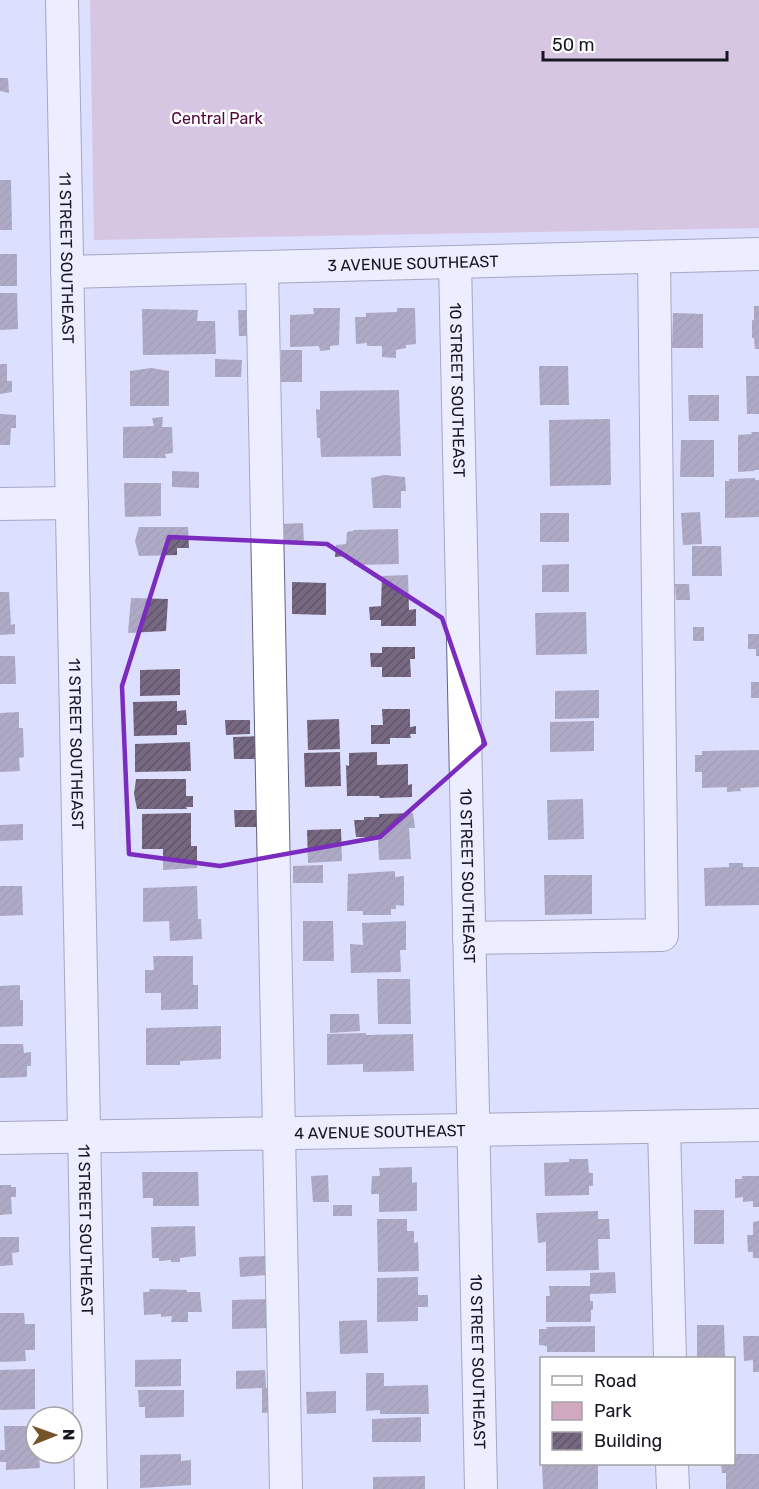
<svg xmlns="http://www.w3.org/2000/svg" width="759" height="1489" font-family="Rubik,sans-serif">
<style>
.green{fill:#d0a8c0}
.building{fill:url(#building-hatch)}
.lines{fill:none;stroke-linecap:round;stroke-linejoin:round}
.minor-casing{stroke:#63647f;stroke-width:34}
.minor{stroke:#fff;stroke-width:32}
.marked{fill:none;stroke:#7b2cbf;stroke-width:4.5;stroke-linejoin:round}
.labels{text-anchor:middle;stroke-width:5;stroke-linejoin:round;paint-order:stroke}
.park-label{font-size:16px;fill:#4f053c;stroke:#fff}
.street-label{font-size:16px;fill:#161721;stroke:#fff}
</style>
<defs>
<pattern id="building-hatch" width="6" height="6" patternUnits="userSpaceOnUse" patternTransform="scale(1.5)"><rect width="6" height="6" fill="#776881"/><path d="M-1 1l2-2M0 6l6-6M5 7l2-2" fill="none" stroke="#615569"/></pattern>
</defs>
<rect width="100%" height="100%" fill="#dddffe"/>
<!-- green -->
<path class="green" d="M90,0H759V228L94,240Z"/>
<!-- building -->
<path class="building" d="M0,78H8L9,93L0,91Z
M0,180H11L12,230H0Z
M0,254H17V286H0Z
M0,293H17L18,329L0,330Z
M754,306H759V349H755L754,338H752V320H754Z
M313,308H340L339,345L330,346V350L320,351L319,346L290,347V315L314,314Z
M397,308H415L416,344L406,345V348L396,350V358L382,357V346H367V343L356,344L355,317H366V313L397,312Z
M142,309L198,310L197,321H215L216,354L143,355Z
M238,310H254L255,336H239Z
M673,313L703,314V348H672Z
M281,350H302V382H281Z
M215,359L242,360L241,377H215Z
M0,364H7V381H12V392L0,394Z
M539,366H568L569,405H540Z
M151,368L169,371V406H130V371Z
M746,376H759V414H747Z
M399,390L401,456L321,457L320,438H317L316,409L320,410V391Z
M688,395H719V421H689Z
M0,414L16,415V428H11L10,445H0Z
M163,417L162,427H172L173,453L165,454L166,458H123V427L154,426L152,418Z
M610,419L611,485L550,486L549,420Z
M751,432H759V470H754V471L738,472V435L752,434Z
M681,440H714V477H680Z
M172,471L199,472V488L172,487Z
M384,475L405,477L406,491H401V508H373L371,478Z
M755,478V480H759V517L725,518V481H729V479Z
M124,483H161V516L125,517Z
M700,512L702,544L683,545L681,513Z
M540,513H569V542H540Z
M303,523L304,543H281V524Z
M139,527H188L189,548H177V555L139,556L135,541Z
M398,529L399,564L354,565V559H347V556L335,557L336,545L346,544L347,532L353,531V530Z
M692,546H721L722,576H692Z
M569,564V592H542V565Z
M408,575L409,610L416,609V626H381V620H370L369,607L381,606L382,576Z
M292,582L326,583V615L292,614Z
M675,584H689L690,600H676Z
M0,592H9L11,625L15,624V634L0,635Z
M131,598L168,599L166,631L128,633Z
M586,612L587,654L536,655L535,613Z
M693,627H704V641H693Z
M748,634H759V656H756V649H748Z
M382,647H415V659H410L411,677H382V667H371L370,653H382Z
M0,656H15L16,684H0Z
M180,669V695L140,696V670Z
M751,682H759V698H751Z
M599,690V718L555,719V691Z
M177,701V711L186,710L187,725H177V735L134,736L133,702Z
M382,709H410V727L416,726V734H410L411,738H390V744H371V725H383Z
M19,712V728H23L24,757L19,758L20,771L0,772V713Z
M339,719L340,749L308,750L307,720Z
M225,720H250V734L226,735Z
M594,721V751L550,752V722Z
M260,736V759H234L233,737Z
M190,742L191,771L135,772V744Z
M759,750V787L740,788L741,791L727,792V787L702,788V772H695V755H702V751Z
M340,752L341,786L305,787L304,753Z
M377,752V765L408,764V785L412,784V797L380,798L379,796H347L346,765L349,766V753Z
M136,779H186V796H193V807H186L187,809H137L134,794Z
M583,799L584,839L548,840L547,800Z
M234,810H260V827H235Z
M191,813V846H197V868L163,870V849H142V814Z
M413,813L415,828H409L411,859L379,860L378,839L366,840L365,837H356L354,820H364V817H379V814Z
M23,824V840L0,841V825Z
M341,829L342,861L308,863L307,830Z
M729,863H743V867H759V905L705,906L704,868L729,867Z
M323,865V883H293V866Z
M395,871V877L404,876V906L396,905V909H391V915H363V911H347L348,874Z
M544,875H592V914L545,915Z
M0,886H22L23,915L0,916Z
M197,886L198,919H201L202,939L170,941L169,921L143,922V888Z
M303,921H333L334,961H303Z
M406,921V950H400L401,972L351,973L350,944L363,945L362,923Z
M153,956H193V985H198V1009L161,1010V993H145V970H154Z
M377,979H410L411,1024H378Z
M20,985V1000H23V1026L0,1027V986Z
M330,1014H359L360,1031L330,1033Z
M221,1026V1059L180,1061V1065H146V1028Z
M366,1033V1035L413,1034L414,1071L363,1072V1064L327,1065V1034Z
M0,1044H23L24,1053L31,1052V1066H27V1077L0,1078Z
M569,1159H588L589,1173H593V1186H589V1195L545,1196L544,1163L569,1162Z
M412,1167V1183L417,1182V1211L379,1212V1194H371L372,1176H380L379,1168Z
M142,1172H198L199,1206H153V1198H143Z
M328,1175L329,1202H313L311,1176Z
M742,1176H759V1207H753V1201L743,1202V1197L735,1198V1179H742Z
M0,1185H11V1187H16V1197H11L12,1214L0,1215Z
M333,1205H352V1216H333Z
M694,1210H724V1244H694Z
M598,1211V1219H609L610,1239H598L599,1270L546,1271V1242L538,1243L536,1213Z
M377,1219H407V1231H414V1243L418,1242L419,1271L378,1272Z
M759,1221V1258H753V1252H748L747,1235H753V1222Z
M195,1226L196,1256L180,1258V1262H171V1260L159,1261V1258H152L151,1227Z
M0,1237H19V1252L12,1253L13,1265L0,1266Z
M265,1256L266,1275L240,1277L239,1257Z
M615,1272L616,1293L590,1294V1301H593V1309L591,1310V1322H546V1296H550L549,1286H590V1273Z
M418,1277V1295H428V1307H418V1321L377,1322V1278Z
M150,1289L187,1290V1292H200L202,1312H188V1322H171L172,1316L161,1317V1314L144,1315L143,1292H149Z
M268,1299V1328L232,1329V1300Z
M0,1313H24L25,1324H35V1350H25L26,1361L0,1362Z
M367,1320L368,1353L340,1354L339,1321Z
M697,1325H724L725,1358H697Z
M595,1326V1352H547V1346L539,1345V1329H547L546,1327Z
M743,1336H759V1372H753V1360L744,1361Z
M181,1359V1386L135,1387V1360Z
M35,1369V1409L0,1410V1370Z
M265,1370L266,1388H277V1412L262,1413V1388L236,1389V1371Z
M366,1373H384V1386L428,1385L429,1414H380V1410L366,1411Z
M138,1390H184V1417L145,1418V1407H139Z
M336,1391V1413L307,1414L306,1392Z
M421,1417V1442H372V1419Z
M4,1426H30V1440H33L34,1456H39L40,1468L6,1470V1462H0V1450H5Z
M181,1454V1461L191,1460V1485L140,1488V1455Z
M734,1454H759V1489H726V1473H722L721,1465L734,1464Z
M547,1464H598V1489H543L542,1465H547Z
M425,1476V1489H373V1477Z"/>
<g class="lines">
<!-- minor casing -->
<g class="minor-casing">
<g id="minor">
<path id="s1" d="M62,0L91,1489"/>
<path id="s2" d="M455,262L481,1489"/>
<path d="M262,267L286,1489"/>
<path id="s3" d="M67,272L759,254"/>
<path d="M0,504L72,503"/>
<path d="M469,938L662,935L654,257"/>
<path d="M664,1127L670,1358"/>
<path id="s4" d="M0,1138L759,1125"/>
<path d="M672,1464L673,1489"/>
</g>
</g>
<!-- minor -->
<use href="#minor" class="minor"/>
</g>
<!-- marked area -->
<path d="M0 0H759V1489H0ZM169,537L327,544L442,618L485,744L380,837L220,866L129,854L122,686Z" fill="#dddffe" fill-opacity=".55" fill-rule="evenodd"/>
<path class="marked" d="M169,537L327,544L442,618L485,744L380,837L220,866L129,854L122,686Z"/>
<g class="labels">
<!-- park labels -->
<g class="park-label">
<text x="217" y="124">Central Park</text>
</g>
<!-- street labels -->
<g class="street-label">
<text dy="6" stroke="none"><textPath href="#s1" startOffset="258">11 STREET SOUTHEAST</textPath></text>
<text dy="6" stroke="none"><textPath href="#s3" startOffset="346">3 AVENUE SOUTHEAST</textPath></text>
<text dy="6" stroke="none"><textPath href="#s2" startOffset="128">10 STREET SOUTHEAST</textPath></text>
<text dy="6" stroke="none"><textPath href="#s1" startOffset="744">11 STREET SOUTHEAST</textPath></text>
<text dy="6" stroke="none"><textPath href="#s2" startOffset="614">10 STREET SOUTHEAST</textPath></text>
<text dy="6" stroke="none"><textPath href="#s4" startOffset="380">4 AVENUE SOUTHEAST</textPath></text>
<text dy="6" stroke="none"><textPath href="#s1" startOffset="1230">11 STREET SOUTHEAST</textPath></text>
<text dy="6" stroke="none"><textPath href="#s2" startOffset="1100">10 STREET SOUTHEAST</textPath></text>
</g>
</g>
<!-- legend -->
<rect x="540" y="1357" width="195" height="108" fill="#ffffff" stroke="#a2a2a6" stroke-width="1.5"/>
<rect x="552" y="1376" width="30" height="9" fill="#ffffff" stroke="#a2a2a6" stroke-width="1.5"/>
<text x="594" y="1387" font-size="18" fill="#161721">Road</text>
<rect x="552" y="1402" width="30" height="18" fill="#d0a8c0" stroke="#a2a2a6" stroke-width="1.5"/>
<text x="594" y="1417" font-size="18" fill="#161721">Park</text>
<rect x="552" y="1432" width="30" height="18" fill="url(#building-hatch)" stroke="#a2a2a6" stroke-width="1.5"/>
<text x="594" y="1447" font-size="18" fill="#161721">Building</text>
<!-- north arrow -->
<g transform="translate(54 1435) rotate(89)"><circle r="28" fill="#ffffff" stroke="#a2a2a6" stroke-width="1.5"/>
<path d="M0-4.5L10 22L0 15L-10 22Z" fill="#75532b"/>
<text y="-9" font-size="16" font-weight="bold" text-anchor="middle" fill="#161721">N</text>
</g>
<!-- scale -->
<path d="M543 51v9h184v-9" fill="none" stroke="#161721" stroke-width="3"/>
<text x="552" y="51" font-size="18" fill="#161721" stroke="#ffffff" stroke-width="4.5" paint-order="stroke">50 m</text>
</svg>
